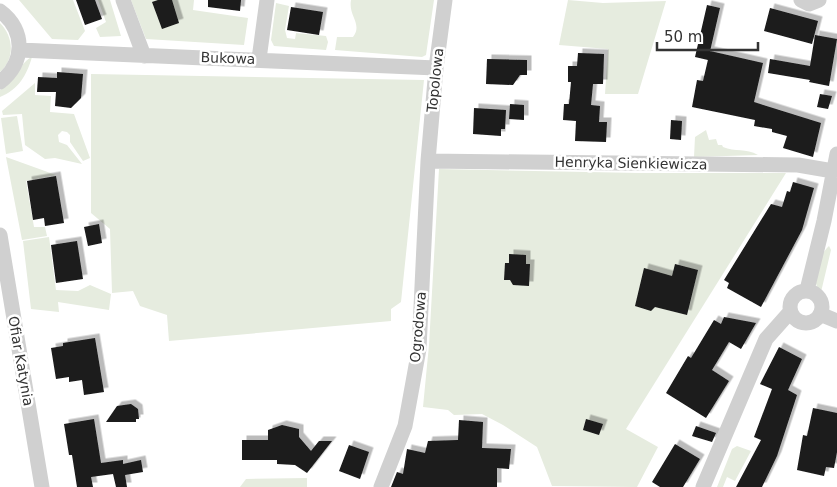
<svg xmlns="http://www.w3.org/2000/svg" width="837" height="487" font-family="'DejaVu Sans',sans-serif">
<style>
.green{fill:#e6ecdf}
.building{fill:#1a1a1a;filter:url(#shadow)}
.lines{fill:none;stroke-linecap:round;stroke-linejoin:round}
.street{stroke:#d0d0d0;stroke-width:15}
.labels{text-anchor:middle;stroke-width:5;stroke-linejoin:round;paint-order:stroke}
.street-label{font-size:14px;fill:#333;stroke:#fff}
</style>
<defs>
<filter id="shadow"><feDropShadow dx="4.5" dy="-4.5" stdDeviation="0" flood-color="#0004"/></filter>
</defs>
<rect width="100%" height="100%" fill="#fff"/>
<!-- green -->
<path class="green" d="M19,0H73L85,31L78,40L52,39Z
M98,0H110L121,36L100,37L96,28L106,22Z
M131,0H194L193,10L248,18L244,45L146,39Z
M351,0H434L426,55L422,57L335,50L337,37H353C363,24 348,16 351,0Z
M568,0L603,3L666,1L638,94H605L608,49L559,45Z
M276,3L289,6L285,30L287,38L295,39L296,33L326,36L328,42L326,50L274,46L271,40Z
M0,23C14,37 15,59 0,72Z
M32,57C27,75 18,90 0,97V90C15,82 22,60 32,57Z
M91,74L424,80L401,302L391,309V321L169,341L167,315L140,306L133,291L112,293L110,229L91,213Z
M35,83V95L51,96L50,112L74,114L90,158L83,161L70,142V135L67,132L62,131L58,135L59,142L67,145L82,164L55,158L45,159L25,145L22,114L3,115L2,111Z
M17,116L23,151L6,154L1,118Z
M706,130L709,140L716,139L718,145H722L723,147C735,152 746,148 758,155L694,157L695,137Z
M6,157L56,175L26,181L34,227H45L47,236L22,240Z
M439,169L639,173H786L626,429L658,447L637,487L552,486L537,447L503,425L482,414L454,415L448,410L423,407L429,345Z
M49,237L56,290L78,291L90,285L111,294L109,310L58,302L59,312L31,309L23,241Z
M829,246L831,250L821,292C809,281 818,256 829,246Z
M737,446L751,451L735,481L727,477L723,487H717L732,449Z
M307,478V487H240L246,479Z"/>
<!-- building -->
<path class="building" d="M76,0H95L102,19L85,25Z
M158,0H172L179,23L162,29L152,2Z
M208,0H241L240,11L208,7Z
M707,5L720,8L708,60L695,57Z
M291,7L323,12L319,35L287,30Z
M770,8L818,21L812,44L764,31Z
M815,35L837,39L829,86L809,82L810,80L768,73L770,59L810,66Z
M710,51L763,63L754,102L821,123L813,157L783,148L787,136L772,132V129L754,126L755,120L692,107L697,80L703,81Z
M578,53L604,54L603,84H593L591,105L600,106L599,122H607L606,142L575,141L576,121L563,120L564,104H569L571,82H568V66H577Z
M487,59L527,60V75H520L513,85L486,84Z
M57,72L83,74L81,98L71,108L55,106L56,92H37L38,77L57,78Z
M820,94L832,96L828,109L817,107Z
M510,104L524,105V120L509,119Z
M474,108L506,110L505,129H501V136L473,134Z
M671,120L682,121L681,140L670,139Z
M56,176L64,223L45,226L44,218L33,220L27,181Z
M793,182L814,188L802,230L761,307L727,288L729,283L724,280L771,204L782,207L787,191L790,192Z
M99,224L102,243L88,246L84,227Z
M77,241L83,279L56,283L51,245Z
M509,254L526,255V264H530L529,286L513,285L510,280H504L505,263H509Z
M675,264L698,270L687,315L655,307L651,311L635,306L644,268L672,276Z
M724,317L756,323L741,349L729,342L712,370L729,381L706,418L666,393L688,356L691,358L714,320L721,324Z
M95,338L104,392L84,395L82,380L69,382V377L56,379L51,348L63,346V343Z
M779,347L802,359L788,390L797,395L777,456L762,487H736L761,440L754,437L772,389L760,384Z
M131,404L138,409L139,419H136V422H106L117,406Z
M813,408L837,413V452L834,468L826,467L824,476L797,470L803,435L807,436Z
M94,419L101,463L123,460V464L141,460L143,472L125,475L127,487H116L113,474L91,477L93,487H77L72,455H69L64,424Z
M586,419L603,424L599,435L583,430Z
M459,420L483,422L482,448L511,449L509,469L497,468V487H391L397,472L403,474L407,449L425,453L428,441L458,440Z
M282,425L299,429V437L311,451L319,441H332L307,473L295,465L277,464V460H242V440H268V430Z
M696,426L716,433L712,442L692,436Z
M675,444L700,459L683,487H660L652,482Z
M349,445L369,452L360,479L339,471Z"/>
<g class="lines">
<!-- street -->
<path class="street" d="M123,0L144,56
M801,0L809,4L819,0
M0,11C26,30 25,63 0,82
M20,50L436,68
M259,59L267,0
M428,161L798,165L833,171
M0,235L42,487
M807,290L824,221L837,154
M790 307a16 16 0 1 1 32 0a16 16 0 1 1-32 0Z
M820,314L837,321
M381,487L405,426L419,349L428,161L436,68L445,0
M703,487L766,339L790,312"/>
</g>
<g class="labels">
<!-- street labels -->
<g class="street-label">
<text transform="translate(228 58) rotate(2)" y="5">Bukowa</text>
<text transform="translate(435 80) rotate(-84)" y="5">Topolowa</text>
<text transform="translate(631 163) rotate(1)" y="5">Henryka Sienkiewicza</text>
<text transform="translate(418 327) rotate(-85)" y="5">Ogrodowa</text>
<text transform="translate(21 361) rotate(80)" y="5">Ofiar Katynia</text>
</g>
</g>
<!-- scale -->
<path d="M657 42v8h101v-8" fill="none" stroke="#333333" stroke-width="2.5"/>
<text x="664" y="42" font-size="15" fill="#333333" stroke="#ffffff" stroke-width="4" paint-order="stroke">50 m</text>
</svg>
